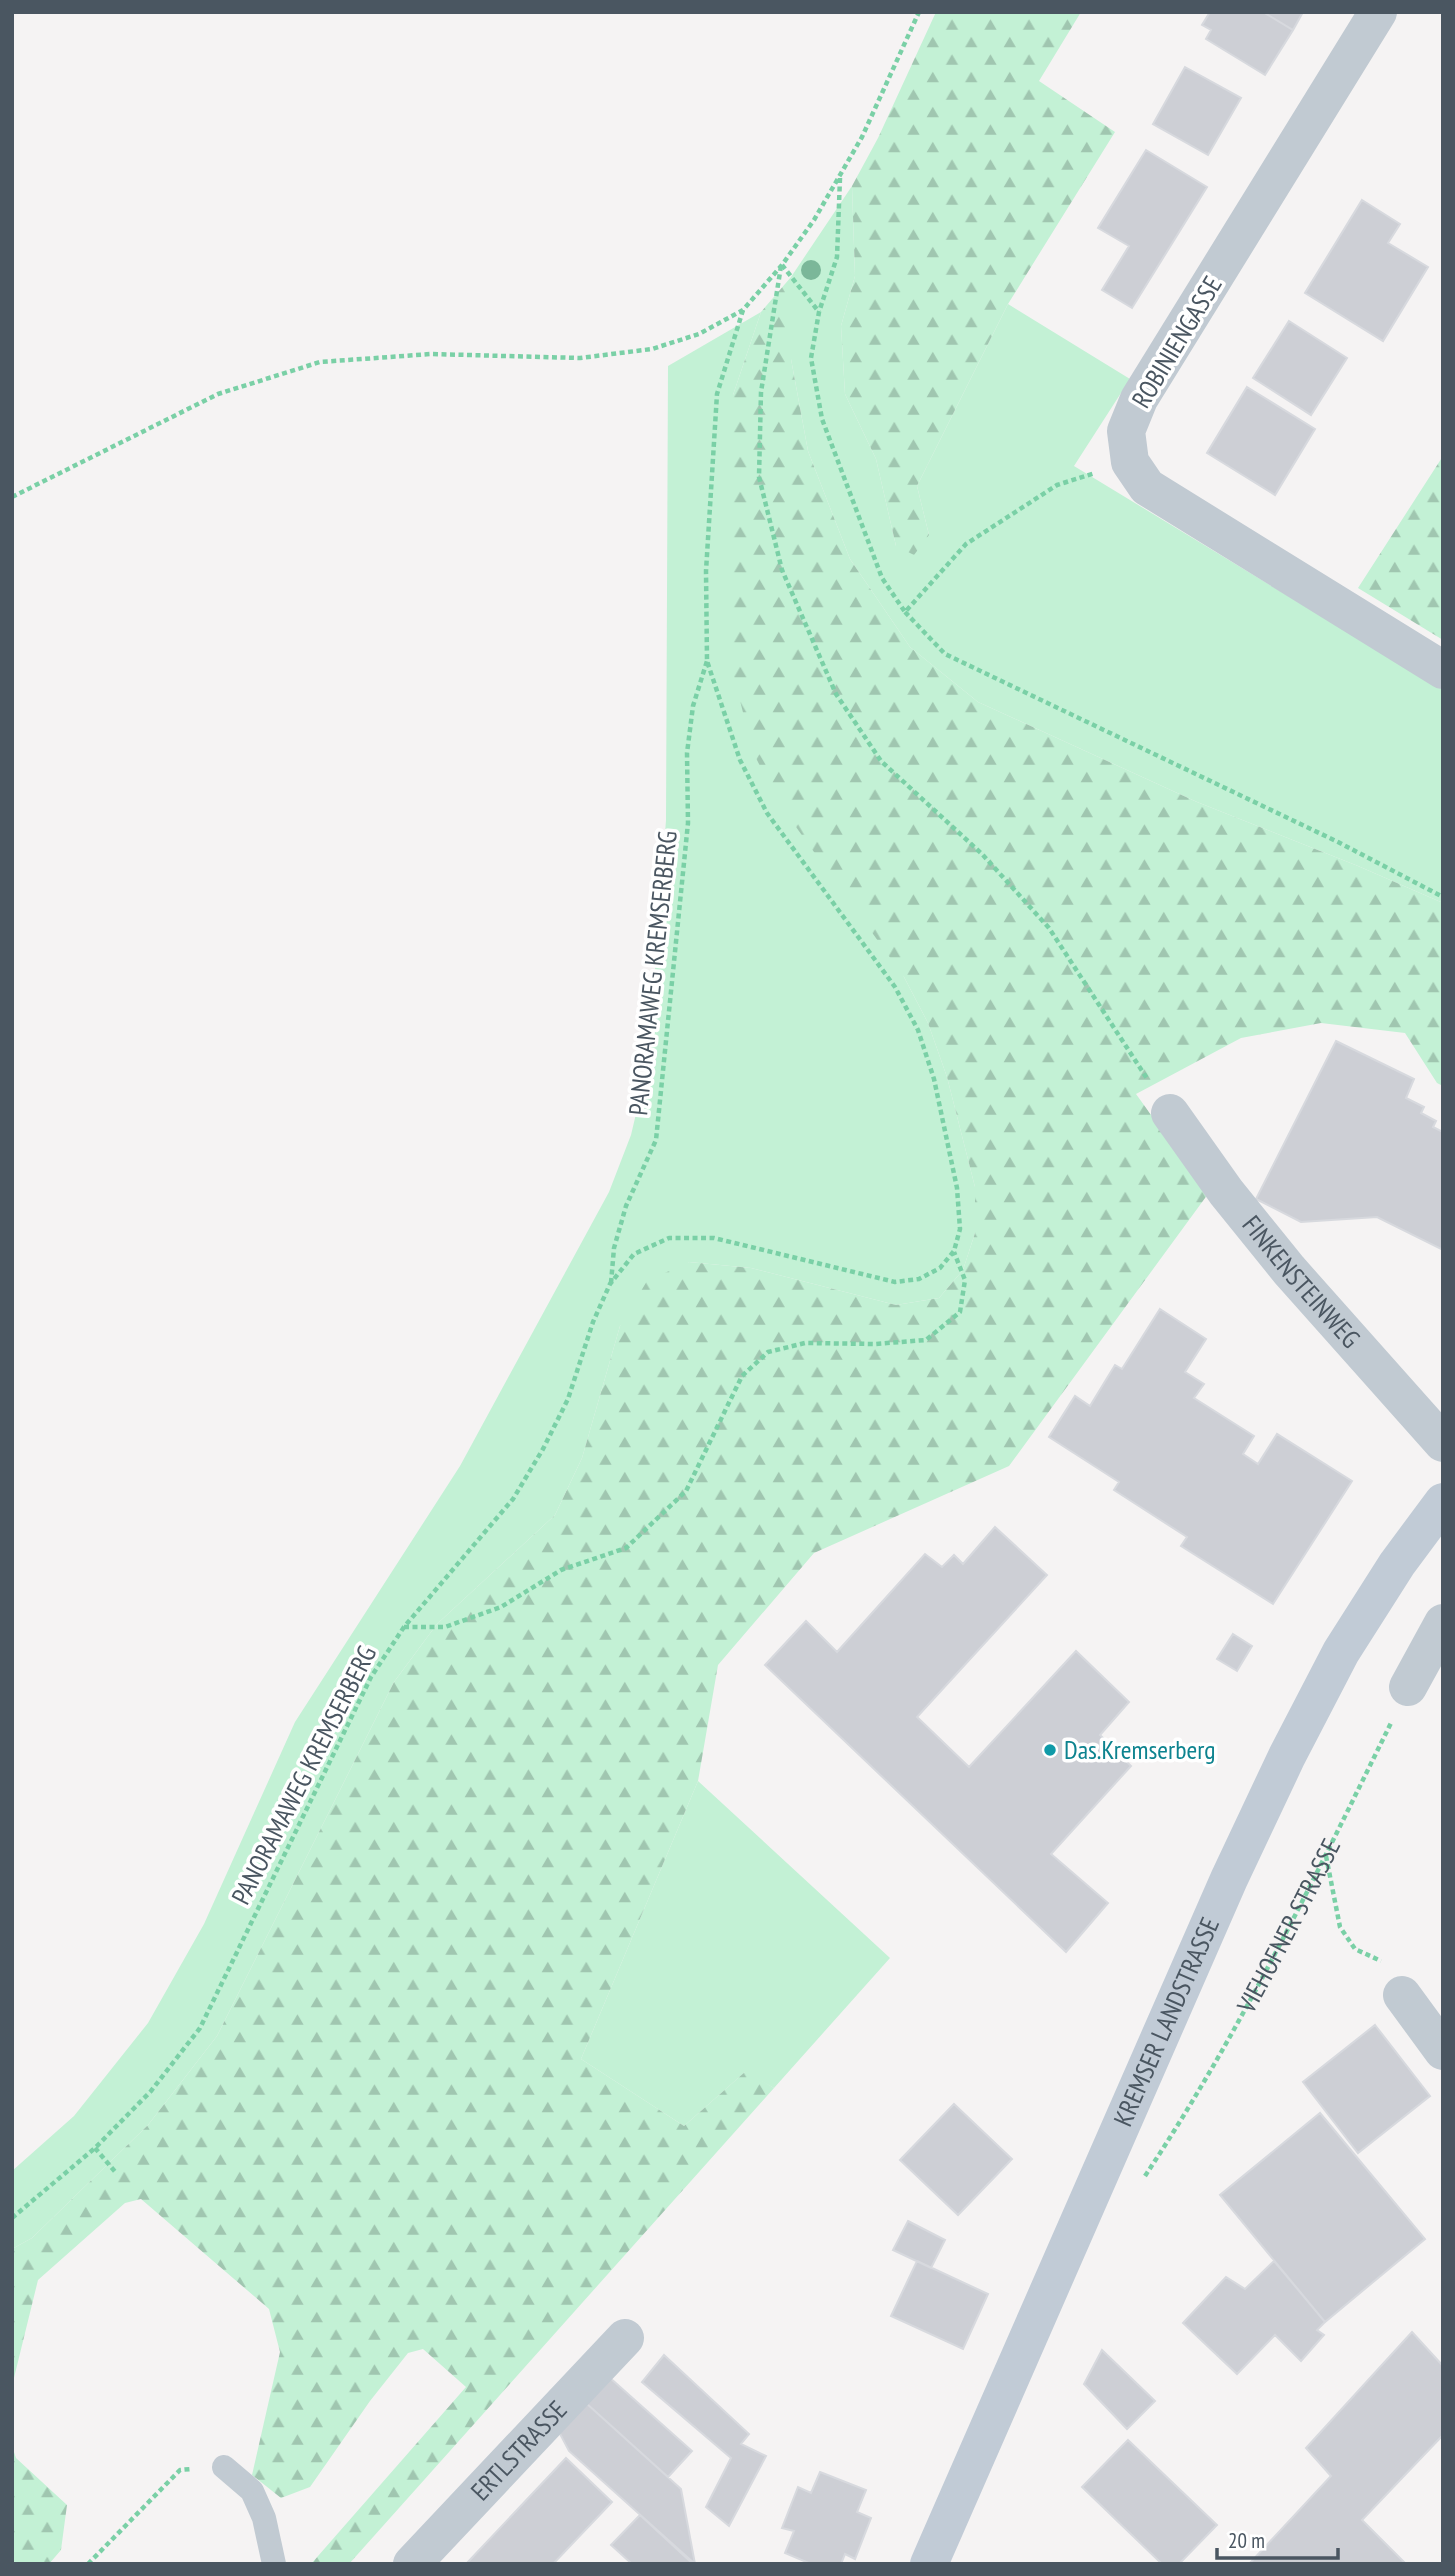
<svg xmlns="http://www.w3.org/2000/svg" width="1455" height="2576" font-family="'PT Sans Narrow',sans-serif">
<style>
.grass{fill:#c3f1d5}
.forest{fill:url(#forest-firs)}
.building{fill:#cdcfd5;stroke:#d7d9de;stroke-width:2}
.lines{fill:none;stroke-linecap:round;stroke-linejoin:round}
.path{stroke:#7ad0a6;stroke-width:4.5;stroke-dasharray:5 3.5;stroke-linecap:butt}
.service{stroke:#c1cad2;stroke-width:24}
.minor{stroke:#c1cad2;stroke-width:38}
.secondary{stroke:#c1cbd6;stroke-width:38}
.tree{fill:#7bb799}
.culture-dot{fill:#0f9aa8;stroke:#fff;stroke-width:2.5}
.labels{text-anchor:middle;stroke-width:7;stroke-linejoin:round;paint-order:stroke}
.street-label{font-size:26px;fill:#4a5661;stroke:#fff}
.culture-label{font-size:26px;fill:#0d838f;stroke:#fff;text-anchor:start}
</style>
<defs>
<pattern id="forest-firs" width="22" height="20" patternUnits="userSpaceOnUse" patternTransform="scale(1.75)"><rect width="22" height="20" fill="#c3f1d5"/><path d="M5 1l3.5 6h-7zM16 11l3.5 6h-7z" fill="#a0c6b0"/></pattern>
</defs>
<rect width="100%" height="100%" fill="#f5f3f3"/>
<!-- grass -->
<path class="grass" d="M852,186L855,276L841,326L845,394L876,459L896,546L929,535L917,486L1008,304L1130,379L1074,466L1443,690V903L1358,866L1197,802L978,702L910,647L850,559L808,451L791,359V277Z
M761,312L733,395L904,977L928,1023L947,1077L975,1187V1233L963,1270L939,1298L896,1305L751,1268L689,1262L620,1326L582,1458L555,1515L437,1624L394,1682L217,2036L148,2125L32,2238L12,2249V2171L74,2116L148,2023L204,1924L295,1722L460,1466L609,1192L631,1135L648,1063L666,820L668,366Z
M698,1781L890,1958L774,2088L745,2072L684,2126L581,2059Z"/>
<!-- forest -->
<path class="forest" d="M936,12H1081L1039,81L1115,132L1008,304L917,486L929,535L914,555L896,546L876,459L845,394L841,326L855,276L852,186L878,138Z
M791,277V359L808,451L850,559L910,647L978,702L1197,802L1358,866L1443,903V1086L1437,1083L1405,1033L1321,1023L1241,1038L1136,1094L1208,1194L1009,1466L814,1553L718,1665L698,1781L581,2059L684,2126L746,2071L774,2088L349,2564H311L466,2387L423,2349L408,2353L370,2401L310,2487L281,2498L252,2475L280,2352L269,2309L141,2199L125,2203L38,2280L12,2386V2249L32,2238L148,2125L217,2036L394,1682L437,1624L555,1515L582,1458L620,1326L647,1281L689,1262L751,1268L896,1305L939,1298L963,1270L975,1233V1187L947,1077L928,1023L904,977L778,802L753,752L729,657L733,395L761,312Z
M1443,456V640L1358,588Z
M12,2446L16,2458L67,2505L61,2550L49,2564H12Z"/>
<!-- building -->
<path class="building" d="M1210,12H1263L1293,30L1265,75L1206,39L1211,30L1202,25Z
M1263,12H1303L1293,30Z
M1185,67L1241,98L1208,155L1153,124Z
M1146,150L1207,187L1132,308L1102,290L1129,246L1098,228Z
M1362,200L1400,224L1388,243L1428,267L1383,341L1305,293Z
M1289,321L1347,358L1311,415L1253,378Z
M1247,387L1315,429L1275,495L1207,453Z
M1336,1041L1414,1079L1406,1098L1424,1107L1421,1113L1436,1121L1433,1127L1443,1132V1250L1377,1217L1301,1222L1256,1199Z
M1160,1309L1206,1339L1185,1372L1204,1384L1194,1398L1254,1436L1243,1454L1258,1464L1277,1434L1352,1481L1273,1604L1181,1546L1187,1537L1114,1490L1119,1482L1049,1437L1075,1396L1090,1406L1115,1365L1122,1369Z
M995,1527L1047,1575L917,1717L969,1767L1076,1651L1129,1702L1100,1735L1131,1766L1051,1854L1108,1903L1066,1952L765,1665L806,1621L837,1652L925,1554L942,1567L954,1555L963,1564Z
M1233,1634L1252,1646L1237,1671L1217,1659Z
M1375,2025L1430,2096L1358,2153L1303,2082Z
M954,2104L1012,2159L958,2215L900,2160Z
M1320,2113L1425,2239L1325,2322L1220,2195Z
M908,2221L945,2240L931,2268L893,2250Z
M917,2261L988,2294L963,2349L891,2316Z
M1274,2261L1325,2322L1317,2330L1324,2335L1301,2361L1275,2335L1237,2374L1183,2323L1226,2277L1245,2289Z
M1412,2332L1443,2366V2435L1362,2520L1406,2564H1249L1331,2476L1306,2448Z
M1102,2350L1155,2401L1127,2429L1084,2384Z
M664,2355L749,2434L741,2444L766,2456L729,2526L706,2507L731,2458L642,2382Z
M609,2377L692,2451L668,2477L586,2403Z
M586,2403L681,2489L695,2564L569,2451L559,2432Z
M1128,2440L1217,2525L1179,2564H1162L1082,2487Z
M566,2458L612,2502L553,2564H466Z
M820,2472L866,2490L857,2512L871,2518L855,2559L845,2554L841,2564H811L785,2553L794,2531L782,2528L798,2487L811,2493Z
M640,2515L693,2564H632L611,2545Z"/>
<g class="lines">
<!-- path -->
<g class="path">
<path d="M840,178L837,257L819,312L811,358L822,419L882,578L905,612L966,544L1057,485L1095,473"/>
<path d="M782,265L819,312"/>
<path d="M781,266L761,392L759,477L782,570L836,694L881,761L982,854L1049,928L1148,1080"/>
<path d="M12,497L218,394L320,362L431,354L580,358L652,349L699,334L743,310L782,265L814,220L862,137L919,12"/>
<path d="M905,612L945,654L1338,842L1443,897"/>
<path d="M611,1283L614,1248L626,1206L656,1140L688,823L687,753L693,706L707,661"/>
<path d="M404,1627H445L501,1607L561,1570L626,1548L686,1491L742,1376L768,1352L805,1343L875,1344L926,1340L960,1312L965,1280L954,1252"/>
<path d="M1326,1856L1340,1927L1355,1949L1381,1961"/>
<path d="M95,2148L117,2174"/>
<path id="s1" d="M1145,2176C1240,2033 1315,1877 1391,1723"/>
<path d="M12,2218L95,2148L151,2091L200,2028L371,1677L404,1627L513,1499L543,1449L568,1399L593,1322L610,1284L634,1254L669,1238H714L895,1282L919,1279L940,1268L954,1251L960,1229L957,1188L934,1079L918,1030L895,987L767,813L740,760L707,661L706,571L717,394L743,310"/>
<path d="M88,2564L180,2470L191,2469"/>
</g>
<!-- service -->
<path class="service" d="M224,2467L252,2491L264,2518L274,2564"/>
<!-- minor -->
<g class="minor">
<path d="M1378,12L1139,399L1126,431L1130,462L1147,487L1443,670"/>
<path id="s2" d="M1170,1113L1226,1192L1289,1270L1443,1443"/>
<path d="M1408,1687L1443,1623"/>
<path d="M1402,1995L1443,2051"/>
<path id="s3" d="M412,2564L625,2338"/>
</g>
<!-- secondary -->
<path class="secondary" id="s4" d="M929,2564L1229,1879L1287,1756L1341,1652L1397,1564L1443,1502"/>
</g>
<!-- trees -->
<circle class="tree" cx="811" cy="270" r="10"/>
<!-- markers -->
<circle class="culture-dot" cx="1050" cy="1750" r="7"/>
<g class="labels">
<!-- street labels -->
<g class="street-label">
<text transform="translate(1177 342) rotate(-59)" y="9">ROBINIENGASSE</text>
<text transform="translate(653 973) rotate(-84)" y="9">PANORAMAWEG KREMSERBERG</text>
<text dy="9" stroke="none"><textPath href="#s2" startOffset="214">FINKENSTEINWEG</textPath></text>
<text transform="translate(304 1775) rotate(-63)" y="9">PANORAMAWEG KREMSERBERG</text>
<text dy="9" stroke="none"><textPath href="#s1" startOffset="289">VIEHOFNER STRASSE</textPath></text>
<text dy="9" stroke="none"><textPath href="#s4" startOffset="592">KREMSER LANDSTRASSE</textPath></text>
<text dy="9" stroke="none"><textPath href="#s3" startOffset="156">ERTLSTRASSE</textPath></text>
</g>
<!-- culture labels -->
<g class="culture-label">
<text x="1064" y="1759">Das.Kremserberg</text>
</g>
</g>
<!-- border -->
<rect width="1455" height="2576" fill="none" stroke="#4a5661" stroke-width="28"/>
<!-- scale -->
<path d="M1217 2548v10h121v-10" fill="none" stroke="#4a5661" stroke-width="3.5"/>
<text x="1228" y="2548" font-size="21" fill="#4a5661" stroke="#ffffff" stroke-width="5" paint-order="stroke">20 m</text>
</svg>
